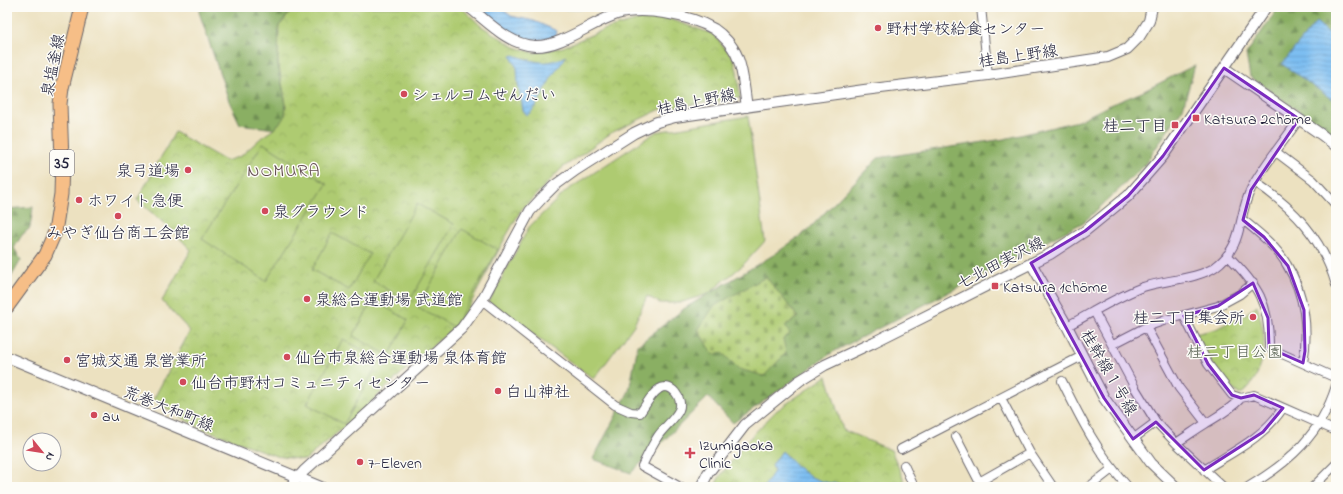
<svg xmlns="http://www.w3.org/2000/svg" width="1343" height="494" font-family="'Indie Flower','Klee One',sans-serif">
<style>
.forest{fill:url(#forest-firs);stroke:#56684f}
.cemetery{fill:url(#cemetery-stones);stroke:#687656}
.park{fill:url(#park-crowns);stroke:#687656}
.garden{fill:#aecb71;stroke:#687656}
.water{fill:url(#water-rules);stroke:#4e7096}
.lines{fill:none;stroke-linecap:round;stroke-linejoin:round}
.stream{stroke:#7bbdf1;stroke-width:2}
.minor-casing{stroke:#69656a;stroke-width:10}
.tertiary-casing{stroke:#69656a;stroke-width:12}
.primary-casing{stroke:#69656a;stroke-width:15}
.minor{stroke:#fff;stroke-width:8}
.tertiary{stroke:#fff;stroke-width:10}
.primary{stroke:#f6be87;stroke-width:13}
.marked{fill:#7b2cbf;fill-opacity:0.2;stroke:#7b2cbf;stroke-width:3;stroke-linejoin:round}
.poi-dot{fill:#d1495b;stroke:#fdfcf7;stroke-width:1.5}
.labels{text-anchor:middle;stroke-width:3;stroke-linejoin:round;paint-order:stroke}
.shield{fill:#fdfcf7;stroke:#646373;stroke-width:1}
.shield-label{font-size:15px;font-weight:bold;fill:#22223b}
.poi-label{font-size:16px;fill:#22223b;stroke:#fdfcf7;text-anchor:start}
.street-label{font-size:16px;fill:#22223b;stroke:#fdfcf7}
.park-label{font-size:16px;fill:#535d4e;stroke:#fdfcf7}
.quarter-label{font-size:18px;letter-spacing:1px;fill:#644e54;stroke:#fdfcf7}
</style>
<defs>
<pattern id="forest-firs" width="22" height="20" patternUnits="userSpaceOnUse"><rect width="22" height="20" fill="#8aaf63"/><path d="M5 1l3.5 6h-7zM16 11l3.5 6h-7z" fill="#708e53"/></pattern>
<pattern id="cemetery-stones" width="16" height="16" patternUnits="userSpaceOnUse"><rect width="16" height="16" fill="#aecb71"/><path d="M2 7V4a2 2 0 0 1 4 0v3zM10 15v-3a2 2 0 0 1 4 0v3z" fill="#95ae63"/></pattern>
<pattern id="park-crowns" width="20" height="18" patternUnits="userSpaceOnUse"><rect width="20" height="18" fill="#aecb71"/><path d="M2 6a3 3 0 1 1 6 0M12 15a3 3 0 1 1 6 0" fill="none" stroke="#95ae63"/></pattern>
<pattern id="water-rules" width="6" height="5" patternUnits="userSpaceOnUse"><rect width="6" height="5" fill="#7bbdf1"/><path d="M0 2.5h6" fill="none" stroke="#6aa2d0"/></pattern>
</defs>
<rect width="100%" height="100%" fill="#fdfcf7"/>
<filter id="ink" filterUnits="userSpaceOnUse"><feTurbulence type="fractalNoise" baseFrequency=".025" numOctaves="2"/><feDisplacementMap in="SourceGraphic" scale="8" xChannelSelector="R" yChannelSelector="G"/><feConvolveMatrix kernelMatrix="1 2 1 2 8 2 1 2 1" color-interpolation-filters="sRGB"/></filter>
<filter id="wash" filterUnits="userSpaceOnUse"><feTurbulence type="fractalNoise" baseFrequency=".012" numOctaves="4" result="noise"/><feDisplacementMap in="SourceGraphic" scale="16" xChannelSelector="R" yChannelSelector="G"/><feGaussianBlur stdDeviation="0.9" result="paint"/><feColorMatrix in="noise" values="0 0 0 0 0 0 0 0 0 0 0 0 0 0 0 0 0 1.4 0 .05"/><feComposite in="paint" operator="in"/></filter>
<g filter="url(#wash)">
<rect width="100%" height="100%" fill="#ece1c0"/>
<!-- forest -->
<path class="forest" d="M202,7H294L279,26L278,65L286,104L285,117L274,129L240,124L229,101L199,12Z
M1279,7H1333L1336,9V139L1325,129L1250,77L1246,54Z
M1195,65L1183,108L1143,167L1084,222L833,352L733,423L708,397L631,473L593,459L629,391L638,345L685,308L775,254L807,231L878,158L1004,139L1078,121L1108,106L1142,92Z
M33,207L30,228L22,235L14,248L21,260L7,284V209Z"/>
<!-- cemetery -->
<path class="cemetery" d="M766,277L798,317L785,326L790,334L783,339L786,353L764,376L739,369L721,352L713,355L698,330L714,306Z"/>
<!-- park -->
<path class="park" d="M295,7H458L463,9L481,26L515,47L534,53L563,47L603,30L657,15L713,34L733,58L737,71L740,98L661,109L611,133L561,169L521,210L504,240L461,322L418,358L351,421L305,460L276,456L196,426L153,400L190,331L162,301L191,250L173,231L137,200L175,132L226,161L241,156L262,137L274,129L285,117L286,104L278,62L279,26Z
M1257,305C1260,317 1264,330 1264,342C1264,362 1256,384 1240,395C1217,378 1209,358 1195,334L1216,329L1229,322L1242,317Z
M827,376L843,430L891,450L907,487H714L720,476L746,442L776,411Z"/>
<!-- garden -->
<path class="garden" d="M748,116L765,241L743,265L708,294L679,303H660L647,296L634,325L594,379L489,302L529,227L566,191L656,132Z
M263,143L327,184L266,281L202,239Z
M417,204L454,224L409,302L373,281Z
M462,229L498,250L454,327L418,307Z
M332,233L370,254L349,290L312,270Z
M373,300L408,320L389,356L353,336Z
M343,339L380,360L344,424L307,404Z"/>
<!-- water -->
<path class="water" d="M479,7H500L511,16L534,21L557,31L556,36C550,37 544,40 538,40C514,40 496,21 479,7Z
M1316,22L1336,39V102L1282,64Z
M514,55C534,62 547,66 566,56C563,63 557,68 553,75C546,85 538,109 527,115L523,110L518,84L517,68L511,56Z
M782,451C789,458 795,465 802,471C820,485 843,486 864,482L867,487H764L774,471L772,465Z"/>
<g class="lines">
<!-- stream -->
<path class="stream" d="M529,7L579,9L587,7
M742,7C758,10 774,9 791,7"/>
</g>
</g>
<g filter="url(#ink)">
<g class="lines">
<!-- minor casing -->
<g class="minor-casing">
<path id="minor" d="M981,7L988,75
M1276,152L1313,180L1336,205
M1255,182C1294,208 1323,239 1336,285
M1243,220C1259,233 1277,247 1287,265C1305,294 1309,330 1303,363
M1227,255C1258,285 1270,304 1269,348L1336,378
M482,300L615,405L631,412L640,413C646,405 651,394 659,389C671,381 684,399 679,410C675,419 664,427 658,436C652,445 647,456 642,466L680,487
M1094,311L1135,388L1156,422L1176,443L1223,487
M1184,316L1208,364L1232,395L1241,398L1254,395L1336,431
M1067,326C1092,313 1116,297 1143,287C1164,280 1198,279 1215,267C1245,245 1237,217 1251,189C1264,164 1284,142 1299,119
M1146,327L1179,388L1206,423
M1113,344L1146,327L1166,320L1218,306L1240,294L1253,283
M1062,381C1081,420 1099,455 1128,487
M1001,398L1030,453L1053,487
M956,437L982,487
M1133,439L1156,422
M1176,443C1186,437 1195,430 1205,424C1218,416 1230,410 1241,398
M901,449L1082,356
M904,465L914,487
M1204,470C1234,451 1263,438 1283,408
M979,482L1030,453
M1089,487L1112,469
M1248,487C1290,462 1321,434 1336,386
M1313,487L1336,464"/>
</g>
<!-- tertiary casing -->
<g class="tertiary-casing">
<path id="tertiary" d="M469,7C488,22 509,45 535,46C561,47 592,22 617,14C643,6 690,15 714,29C723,35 733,46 737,56C744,72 744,90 747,107
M1224,68L1322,135L1336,146
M1031,263L1067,326L1104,398L1151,463L1176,487
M7,357L321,487
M290,487L304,471L462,328L482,300L530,211L543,197L554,186L576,170L634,133L657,122L675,117L864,90L988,75L1108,57L1127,49L1139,37L1149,21L1152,7
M701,487L708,473L745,425L799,381L825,365L874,342L1050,254L1085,231L1128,196L1163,156L1266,7"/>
</g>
<!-- primary casing -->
<g class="primary-casing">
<path id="primary" d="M7,307L45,255L55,232L61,194L62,161L60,104L62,88L82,7"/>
</g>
<!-- minor -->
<use href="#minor" class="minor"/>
<!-- tertiary -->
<use href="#tertiary" class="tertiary"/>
<!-- primary -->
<use href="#primary" class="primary"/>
</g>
</g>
<!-- marked area -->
<path class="marked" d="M1224,68L1299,119L1251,190L1243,220L1264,237L1288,266L1304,310L1305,351L1303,363L1269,348L1268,318L1253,283L1218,306L1184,316L1208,364L1232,395L1241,398L1254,395L1283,408L1263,432L1204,470L1156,422L1133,439L1104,398L1031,263L1085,231L1128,196L1163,156Z"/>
<!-- markers -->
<g class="poi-dot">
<circle cx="878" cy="28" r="4"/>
<circle cx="404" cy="94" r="4"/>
<rect x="1192" y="114" width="8" height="8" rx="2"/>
<rect x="1171" y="121" width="8" height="8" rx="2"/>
<circle cx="188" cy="170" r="4"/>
<circle cx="79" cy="200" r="4"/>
<circle cx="265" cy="211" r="4"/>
<circle cx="118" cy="216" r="4"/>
<rect x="991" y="282" width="8" height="8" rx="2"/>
<circle cx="307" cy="299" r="4"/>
<circle cx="1253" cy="317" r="4"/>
<circle cx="287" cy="357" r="4"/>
<circle cx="67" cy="360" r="4"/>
<circle cx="183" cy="382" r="4"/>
<circle cx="498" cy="391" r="4"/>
<circle cx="94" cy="415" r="4"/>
<path d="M688 447h4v4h4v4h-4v4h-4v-4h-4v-4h4z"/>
<circle cx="360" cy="462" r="4"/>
</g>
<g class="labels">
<!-- shield labels -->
<rect class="shield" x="50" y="150" width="24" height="26" rx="3"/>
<g class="shield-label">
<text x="62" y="168">35</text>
</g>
<!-- poi labels -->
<g class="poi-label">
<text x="886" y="34">野村学校給食センター</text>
<text x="412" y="100">シェルコムせんだい</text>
<text x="1204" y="124">Katsura 2chōme</text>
<text x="1167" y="131" text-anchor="end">桂二丁目</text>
<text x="180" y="176" text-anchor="end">泉弓道場</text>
<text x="87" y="206">ホワイト急便</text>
<text x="273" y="217">泉グラウンド</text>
<text x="118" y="238" text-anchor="middle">みやぎ仙台商工会館</text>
<text x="1003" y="292">Katsura 1chōme</text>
<text x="315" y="305">泉総合運動場 武道館</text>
<text x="1245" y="323" text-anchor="end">桂二丁目集会所</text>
<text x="295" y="363">仙台市泉総合運動場 泉体育館</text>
<text x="75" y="366">宮城交通 泉営業所</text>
<text x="191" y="388">仙台市野村コミュニティセンター</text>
<text x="506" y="397">白山神社</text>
<text x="102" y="421">au</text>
<text x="699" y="450">Izumigaoka<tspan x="699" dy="18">Clinic</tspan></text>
<text x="368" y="468">7-Eleven</text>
</g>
<!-- street labels -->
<g class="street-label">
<text transform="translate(1018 55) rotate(-8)" y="6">桂島上野線</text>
<text transform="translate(52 65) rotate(-79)" y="6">泉塩釜線</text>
<text transform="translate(696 101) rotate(-11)" y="6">桂島上野線</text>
<text transform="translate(1000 262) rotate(-27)" y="6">七北田実沢線</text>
<text transform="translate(1110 372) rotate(60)" y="6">桂幹線１号線</text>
<text transform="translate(169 408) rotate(22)" y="6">荒巻大和町線</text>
</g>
<!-- park labels -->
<g class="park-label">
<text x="1235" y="357">桂二丁目公園</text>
</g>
<!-- quarter labels -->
<g class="quarter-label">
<text x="284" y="176">NOMURA</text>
</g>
</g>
<!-- margin -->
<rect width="1343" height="494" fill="none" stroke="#fdfcf7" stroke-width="24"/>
<!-- north arrow -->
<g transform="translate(42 452) rotate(120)"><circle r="19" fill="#fdfcf7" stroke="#a5a5ac"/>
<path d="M0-3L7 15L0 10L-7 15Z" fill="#d1495b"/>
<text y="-6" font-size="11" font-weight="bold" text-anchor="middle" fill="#22223b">N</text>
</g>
</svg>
